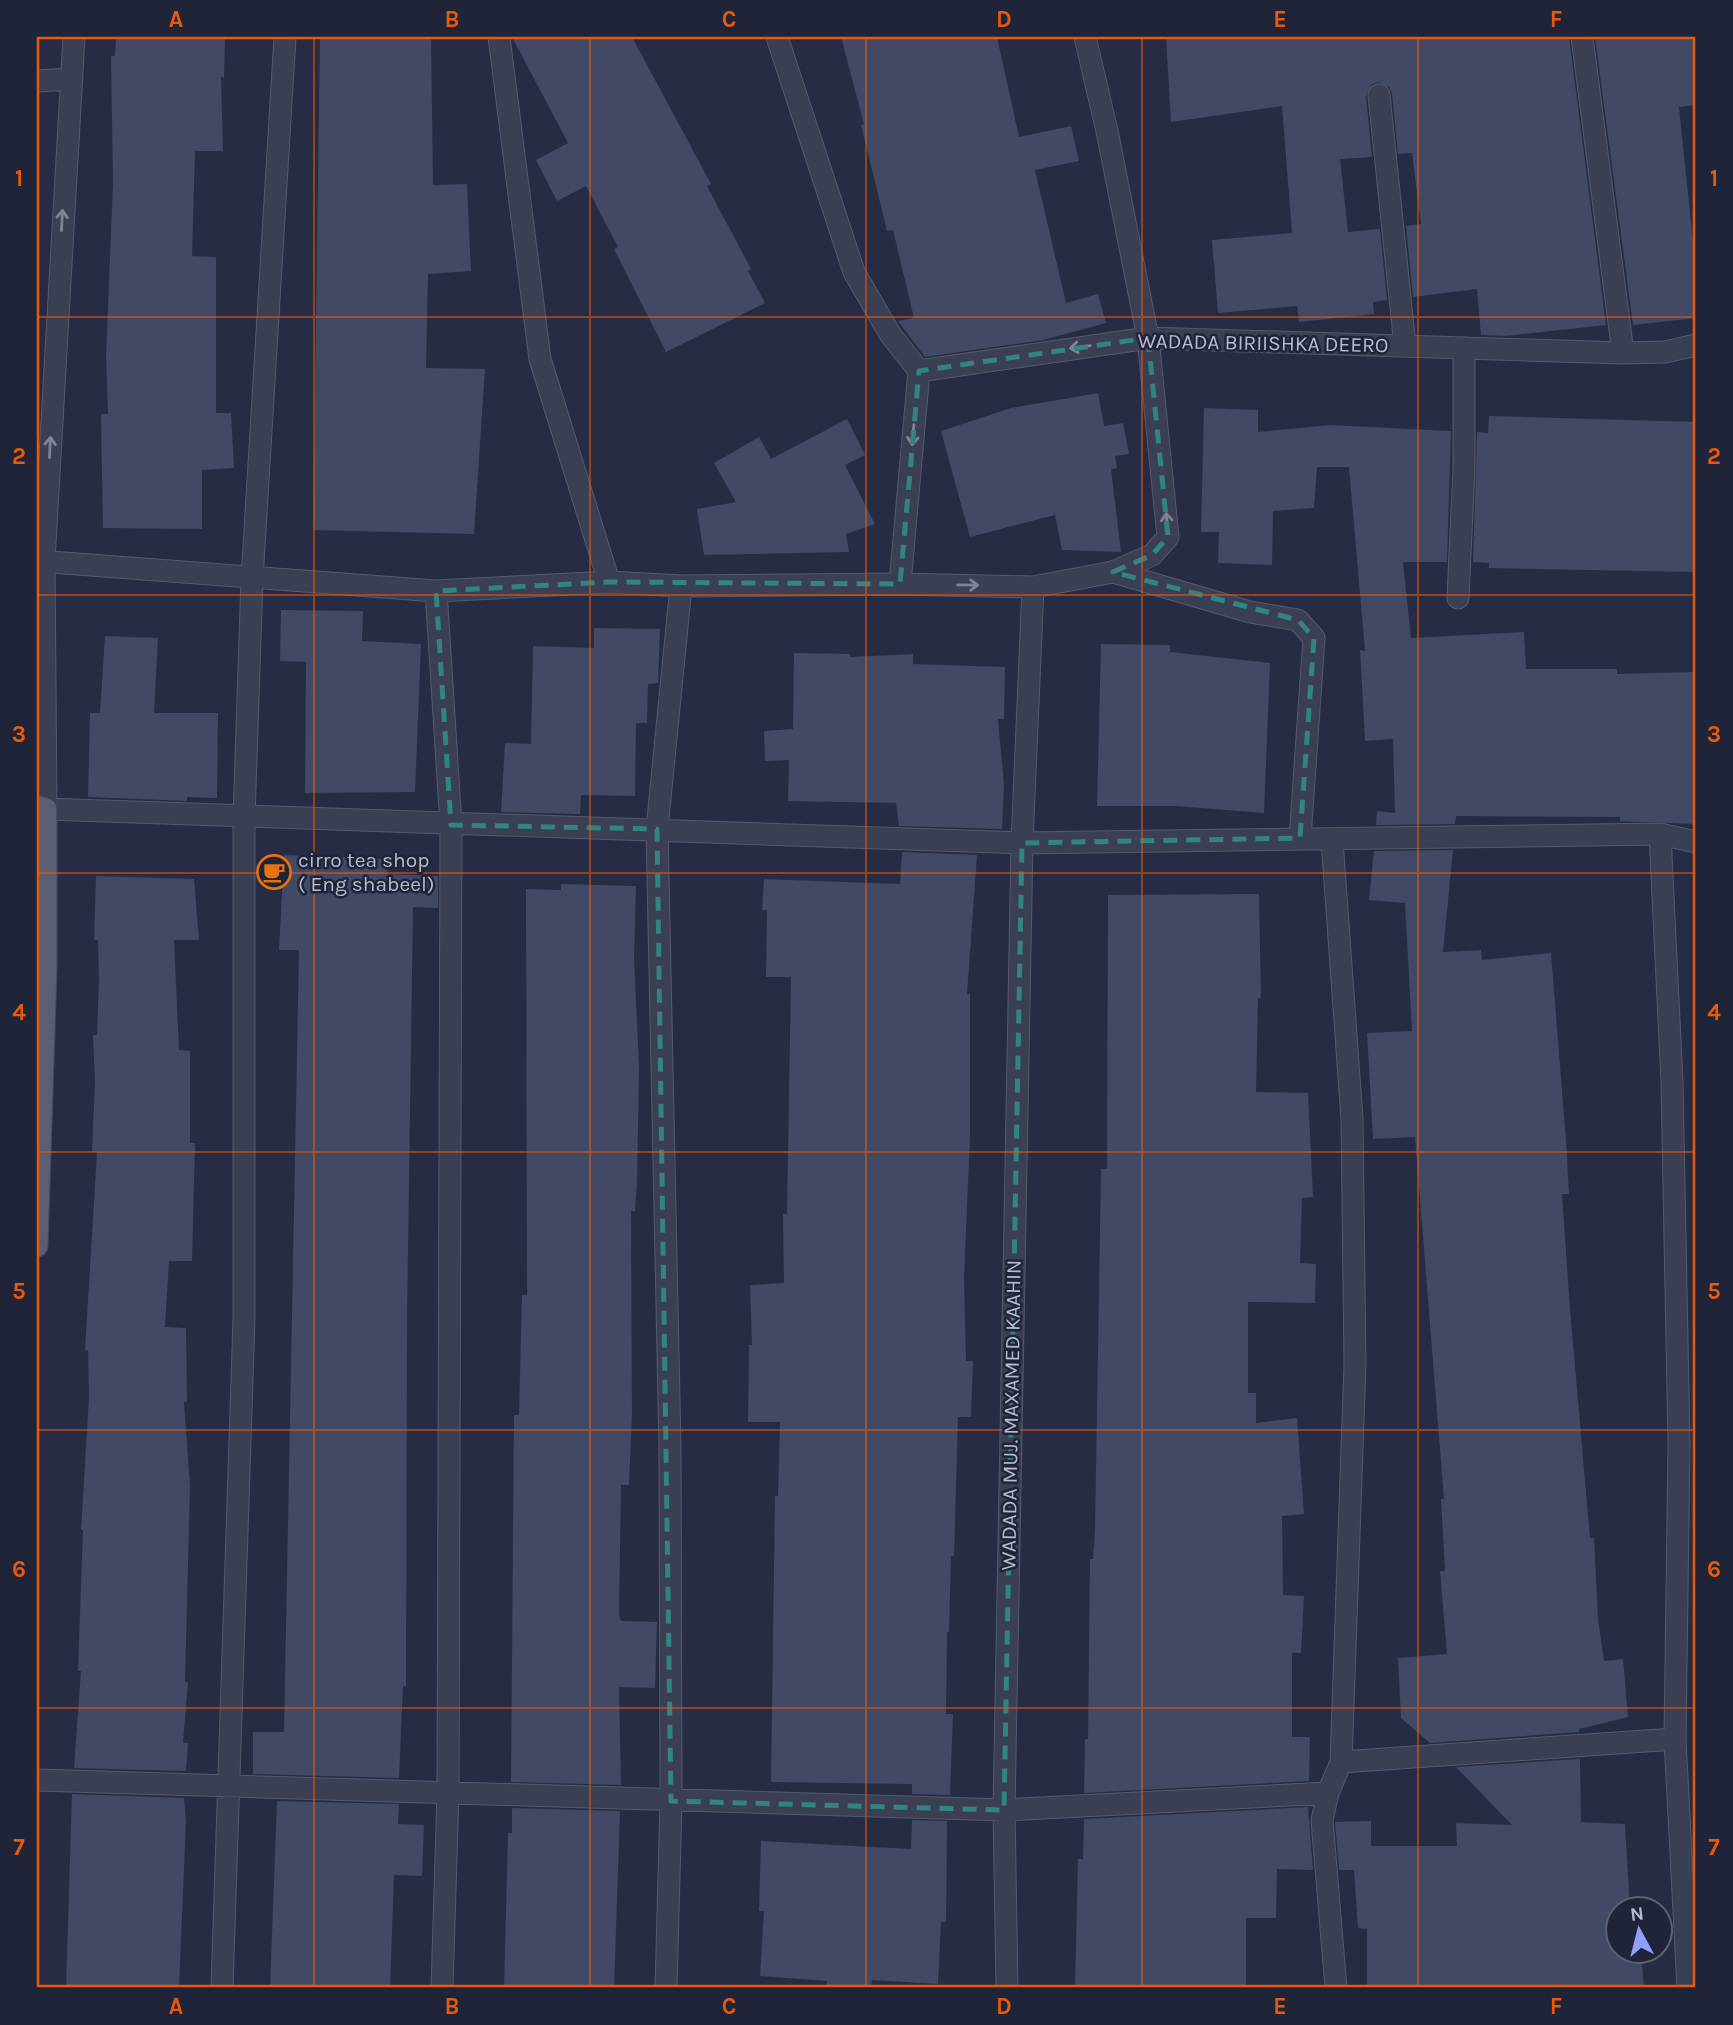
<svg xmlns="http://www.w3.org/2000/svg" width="1733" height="2025" font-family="Karla,sans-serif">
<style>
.building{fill:#424964}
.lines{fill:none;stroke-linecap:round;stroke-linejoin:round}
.minor-casing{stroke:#565a6e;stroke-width:23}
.major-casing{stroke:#44485d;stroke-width:23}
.minor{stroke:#3b3f53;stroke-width:21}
.major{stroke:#595e73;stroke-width:21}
.oneway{stroke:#808396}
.marked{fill:none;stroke:#318481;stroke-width:5;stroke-dasharray:14 9;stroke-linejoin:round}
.grid{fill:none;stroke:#e8590c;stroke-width:2;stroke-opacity:0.55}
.labels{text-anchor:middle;stroke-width:5;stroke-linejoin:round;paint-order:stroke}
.street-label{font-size:21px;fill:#b8bbcd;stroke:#1f2439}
.poi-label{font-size:21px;fill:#b8bbcd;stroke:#1f2439;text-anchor:start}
.neatline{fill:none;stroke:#e8590c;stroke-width:2.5}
.grid-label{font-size:23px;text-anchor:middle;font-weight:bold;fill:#e8590c}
</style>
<rect width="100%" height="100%" fill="#262c44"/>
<!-- building -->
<path class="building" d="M116,37H225L224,78L221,77L223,151H195L192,256L216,257V413H231L234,468L202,470V529L103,528L101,414H108L106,356L113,183L111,56H115Z
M320,37H431L433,185L467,184L471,271L428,274L426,368L485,369L474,534L313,530Z
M512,37H632L711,184L707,186L751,269L748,271L765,303L666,352L614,249L618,247L586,186L557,201L536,160L568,143Z
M841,37H997L1019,137L1071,126L1079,161L1035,170L1066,303L1098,294L1106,323L1043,340L925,357L898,321L914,318L893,230L887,231L861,125L864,124Z
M1166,37H1569L1606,325L1505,336L1481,335L1477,289L1413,297L1406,226L1421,224L1412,153L1398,154L1392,93L1389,87L1378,82L1371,85L1366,96L1372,157L1340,159L1348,232L1380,229L1387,300L1373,302L1374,314L1299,322L1297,306L1218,313L1212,240L1292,233L1282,106L1171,122Z
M1595,37H1696V105L1679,107L1696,271V318L1633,325Z
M1098,393L1104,426L1123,423L1129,454L1115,456L1117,468L1111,469L1121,552L1062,550L1055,515L970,537L941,431L1011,408Z
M1204,408L1258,410V432L1331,425L1451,431L1447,562H1403L1411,638L1524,632L1526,669H1617V674L1696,672V824L1620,821V817L1456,816L1455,824L1376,825L1377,811L1395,813L1393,739L1365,741L1360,650L1365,651L1349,467H1317L1314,508L1273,511L1272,565L1218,563L1219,532H1201Z
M1489,416L1696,422V572L1489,568V563L1473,562L1477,432L1488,433Z
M847,419L865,455L845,465L875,524L846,534L849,552L704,555L697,509L736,502L714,463L759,437L771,459Z
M281,610L363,611L362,641L421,644L415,792L305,793L306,662L280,661Z
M594,628L660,629L658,683L648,684L647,723H636L635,796L581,795L580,814L501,812L505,743L531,744L533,646L594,648Z
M105,636L158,638L154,713H218L217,798L187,797V801L88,797L90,713H100Z
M1101,644L1170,645V652L1270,663L1264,813L1175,806H1097Z
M794,653L850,654V657L913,654V664L1005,667L1004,719H998L1004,785L1002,829L899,826L896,803L788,801L789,760L765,761L764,731L793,729Z
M1453,850L1443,952L1481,950L1482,960L1551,953L1566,1141L1569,1194H1562L1570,1309L1590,1538H1594L1598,1619L1604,1661L1623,1659L1628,1717L1579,1729V1732L1430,1743L1401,1718L1398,1658L1447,1654L1440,1571H1445L1441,1499H1444L1415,1137L1373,1139L1367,1033L1412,1031L1405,903L1369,900L1374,851Z
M902,852L977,855L967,994H970V1136L964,1278L966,1361H973L971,1417H958L954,1556H951L949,1632H947L946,1714H953L950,1795L912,1794V1784L771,1782L775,1496H778L780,1422H748L749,1345H752L750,1285L784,1283L783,1214H787L791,977H766L767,910H762L764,879L900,884Z
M284,855L386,859L388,874L438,876V908L413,907L407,1320L406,1686H403L399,1778L253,1774V1732H284L299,950H279Z
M96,876L194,879L199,940H174L179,1050L190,1051V1143H195L192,1261H169L165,1327L186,1328L187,1402H184L190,1486L185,1682H188L183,1743H188L186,1771L74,1768L81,1671H78L83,1530H81L89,1397L88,1350H85L97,1152H92L95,1081L93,1035H97L99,980L98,940H94Z
M561,884L636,886L634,958L639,1067L637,1183L635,1211H631L632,1414L629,1485H621L619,1615L621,1621L657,1622L655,1688L619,1687L621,1785L511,1782L514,1415H519L522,1295H527L526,889L561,890Z
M1259,894L1261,998H1258L1256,1092L1308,1093L1313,1197L1302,1198L1300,1263L1316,1264L1315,1303L1248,1302V1393H1256V1423L1297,1418L1304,1514L1282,1516L1283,1595L1304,1596L1301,1653H1292V1737H1310L1309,1781L1084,1793L1085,1739H1088L1090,1559H1093L1095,1529L1101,1169H1107L1108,895Z
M1580,1759L1581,1822L1625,1824L1630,1909H1618V1951H1641L1644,1988H1367V1929L1358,1928L1354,1870H1339L1335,1822L1371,1821V1846H1457L1456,1823L1512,1825L1456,1767Z
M72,1794L184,1798L186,1821L179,1988H66Z
M277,1801L399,1804L398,1824L424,1825L422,1876L394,1875L390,1988H270Z
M1308,1807L1313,1870L1277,1869L1276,1918H1246V1988H1075L1078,1859H1083L1084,1819Z
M512,1808L620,1811L614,1988H504L508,1833H512Z
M912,1820L947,1821L946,1922H941L938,1984L872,1980L871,1988H826L827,1981L760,1976L764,1911H759L761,1841L911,1849Z"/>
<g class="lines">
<!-- minor casing -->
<g class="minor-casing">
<path id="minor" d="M74,37L44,561L46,809L1022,843L1660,834L1696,842
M499,37L540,359L609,582
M777,37L854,272L890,334L919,371
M1582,37L1623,353
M37,81L72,79
M1379,95L1405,346
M37,561L436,591L609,582L681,586L900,584L1033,587L1113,572L1152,555L1168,537L1148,338L1107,131L1085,37
M1113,572L1250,612L1298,620L1314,638L1300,838
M900,584L919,371L1148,338L1623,353L1665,352L1696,345
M436,591L451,825L448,1792L442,1988
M1458,598L1464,468V348
M1660,834L1672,1082L1679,1444L1675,1739L1688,1988
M1332,840L1352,1119L1355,1364L1341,1762L1328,1793L1322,1820L1336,1988
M1341,1762L1675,1739
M37,1780L1004,1810L1328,1793
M222,1988L244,1319V818L252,579L285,37
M666,1988L671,1801L670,1448L657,829L681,586
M1007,1988L1004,1810L1022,843L1033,587"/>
</g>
<!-- major casing -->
<g class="major-casing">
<path id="major" d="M37,806L46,809V969L37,1246"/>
</g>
<!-- minor -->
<use href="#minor" class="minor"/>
<!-- major -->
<use href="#major" class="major"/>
</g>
<!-- one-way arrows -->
<defs><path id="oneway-shaft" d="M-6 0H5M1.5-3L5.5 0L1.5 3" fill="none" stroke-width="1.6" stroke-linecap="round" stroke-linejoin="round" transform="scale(1.75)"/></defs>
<g class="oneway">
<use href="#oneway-shaft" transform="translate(62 220) rotate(-87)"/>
<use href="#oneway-shaft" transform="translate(1080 347) rotate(173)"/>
<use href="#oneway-shaft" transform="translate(913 435) rotate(95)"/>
<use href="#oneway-shaft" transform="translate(50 447) rotate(-87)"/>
<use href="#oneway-shaft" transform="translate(1167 523) rotate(-95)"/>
<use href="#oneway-shaft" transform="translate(968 585) rotate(1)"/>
</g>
<!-- marked area -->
<path class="marked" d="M1148,338L1168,537L1152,555L1113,572L1298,620L1314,638L1300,838L1022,843L1004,1810L671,1801L657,829L451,825L436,591L609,582L900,584L919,371Z"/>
<!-- grid -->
<path class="grid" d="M314,37V1988M590,37V1988M866,37V1988M1142,37V1988M1418,37V1988M37,317H1696M37,595H1696M37,873H1696M37,1152H1696M37,1430H1696M37,1708H1696"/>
<!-- icons -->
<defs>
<g id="cafe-ring" transform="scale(1.75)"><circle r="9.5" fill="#1f2439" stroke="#e8710a" stroke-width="1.5"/><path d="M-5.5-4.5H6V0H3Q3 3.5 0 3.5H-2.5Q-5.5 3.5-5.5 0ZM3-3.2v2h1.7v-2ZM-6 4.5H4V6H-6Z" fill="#e8710a"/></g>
</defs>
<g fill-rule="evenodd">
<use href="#cafe-ring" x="274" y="872"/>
</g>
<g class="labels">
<!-- street labels -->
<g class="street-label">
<text transform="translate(1263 343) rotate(1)" y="7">WADADA BIRIISHKA DEERO</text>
<text transform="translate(1011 1415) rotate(-89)" y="7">WADADA MUJ. MAXAMED KAAHIN</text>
</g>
<!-- poi labels -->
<g class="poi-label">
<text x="298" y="867">cirro tea shop<tspan x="298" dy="24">( Eng shabeel)</tspan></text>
</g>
</g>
<!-- border -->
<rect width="1733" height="2025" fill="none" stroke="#1f2439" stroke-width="77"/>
<!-- north arrow -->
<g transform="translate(1639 1930) rotate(353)"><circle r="33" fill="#1f2439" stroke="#5c6074" stroke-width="2"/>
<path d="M0-5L12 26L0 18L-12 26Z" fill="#8fa0fb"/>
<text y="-10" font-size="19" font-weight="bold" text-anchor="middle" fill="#b8bbcd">N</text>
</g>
<rect x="38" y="38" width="1656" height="1948" class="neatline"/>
<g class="grid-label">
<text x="176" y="27">A</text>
<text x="452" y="27">B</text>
<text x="729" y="27">C</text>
<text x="1004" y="27">D</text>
<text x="1280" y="27">E</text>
<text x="1556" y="27">F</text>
<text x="19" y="186">1</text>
<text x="1714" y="186">1</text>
<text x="19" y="464">2</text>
<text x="1714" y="464">2</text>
<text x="19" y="742">3</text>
<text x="1714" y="742">3</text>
<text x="19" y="1020">4</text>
<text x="1714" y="1020">4</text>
<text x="19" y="1299">5</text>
<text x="1714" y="1299">5</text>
<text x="19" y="1577">6</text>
<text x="1714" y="1577">6</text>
<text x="19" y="1855">7</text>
<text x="1714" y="1855">7</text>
<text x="176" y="2014">A</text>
<text x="452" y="2014">B</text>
<text x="729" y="2014">C</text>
<text x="1004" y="2014">D</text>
<text x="1280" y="2014">E</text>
<text x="1556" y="2014">F</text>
</g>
</svg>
